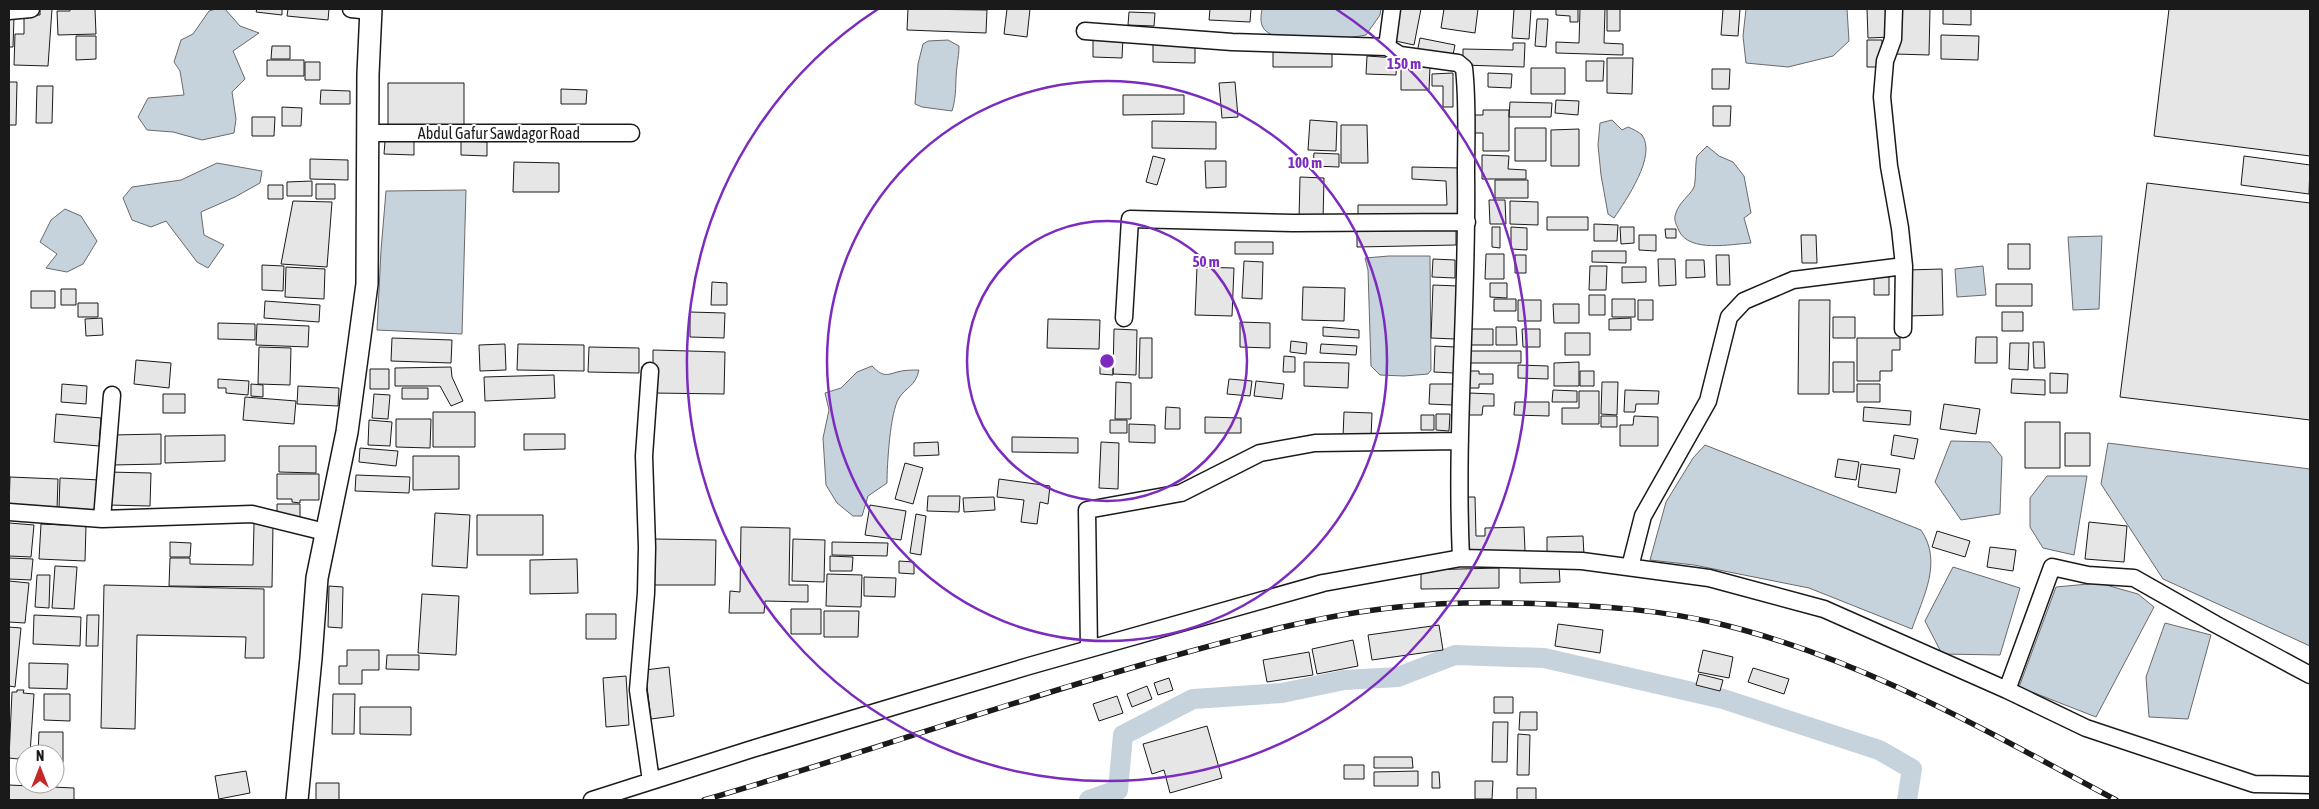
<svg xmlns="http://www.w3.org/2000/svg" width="2319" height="809" font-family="'Asap Condensed',sans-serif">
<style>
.water{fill:#c6d2dc;stroke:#6a6a6a}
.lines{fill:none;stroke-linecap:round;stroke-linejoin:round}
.canal{stroke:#c6d2dc;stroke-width:20}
.building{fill:#e6e6e6;stroke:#1a1a1a}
.minor-casing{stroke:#1a1a1a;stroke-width:19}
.tertiary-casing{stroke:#1a1a1a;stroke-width:24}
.minor{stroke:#fff;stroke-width:16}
.tertiary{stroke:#fff;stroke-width:21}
.rail-casing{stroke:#1a1a1a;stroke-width:5.5}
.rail{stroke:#fff;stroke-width:4;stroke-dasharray:11;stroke-linecap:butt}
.ring{fill:none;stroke:#7b2cbf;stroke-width:2.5}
.labels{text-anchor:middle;stroke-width:4;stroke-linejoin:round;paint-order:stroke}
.street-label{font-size:16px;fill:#1a1a1a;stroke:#fff}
.centre{fill:#7b2cbf;stroke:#fff;stroke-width:2.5}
.ring-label{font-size:15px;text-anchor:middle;font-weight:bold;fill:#7b2cbf;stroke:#fff;stroke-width:4;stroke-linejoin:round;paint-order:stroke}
</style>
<rect width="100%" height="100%" fill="#fff"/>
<!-- water -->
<path class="water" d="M216,9H225L240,26L259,33L233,51L245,79L232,92L236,119L234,133L202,140L173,132L147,130L138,117L148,98L184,95L180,71L174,62L181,40L193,34L209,11Z
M1262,9H1381L1380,15L1366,35C1344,39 1283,47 1266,31C1259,25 1261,16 1262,9Z
M1746,9H1847L1849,41L1833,56L1788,67L1746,63L1743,36Z
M948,40L959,46C959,53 958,58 957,66C955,82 957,95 952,111L922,107L915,104L918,64L923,44L928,41Z
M1612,120L1622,130L1628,127C1633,129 1639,132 1642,135C1657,156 1626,200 1614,218L1608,214L1601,175L1598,145L1600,123Z
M1707,146L1719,156L1733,162L1744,176L1751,213L1744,218L1751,243C1731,244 1690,253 1679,231C1677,226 1674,221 1675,216C1678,202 1691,195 1694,187C1696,182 1695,163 1697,156Z
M217,163L262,171L260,183L235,197L201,212L204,235L224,245L208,268L197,262L166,221L151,227L132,220L123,198L132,187L181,180Z
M466,190L462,334L377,330L381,250L386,191Z
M65,209L81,216L97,241L83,264L67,272L46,268L57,254L40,242L51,220Z
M2102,236L2099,309L2073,310L2068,237Z
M1389,256H1430L1431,370L1428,374L1404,376L1380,375L1371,366L1368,270L1365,258Z
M1983,266L1986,295L1957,297L1955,269Z
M872,366C882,376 885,376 897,372C904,370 912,370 919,370C915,387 907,386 899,398C890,412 887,465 887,483L868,496L862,516H853L837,503L826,485L823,438L829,410L825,393L841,388L857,372Z
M1951,441L1990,442L2002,457L2000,514L1961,520L1935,482Z
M2108,443L2310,469V646L2163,579L2101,484Z
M1705,445L1921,530C1943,562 1923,597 1912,629L1809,588L1694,565L1650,560L1666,502L1693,458Z
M2047,476H2087L2074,555L2043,548L2030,527V498Z
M1953,567L2020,588L2000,655L1942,654L1925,621Z
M2099,583L2138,594L2154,607L2096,717L2019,687L2056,587Z
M2165,623L2211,635L2188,719L2149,717L2146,677Z"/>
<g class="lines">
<!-- canal -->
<path class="canal" d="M1089,800L1118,790L1123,735L1193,699L1282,693L1344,680L1398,677L1455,655L1544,658L1723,699L1879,750L1912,769L1907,800"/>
</g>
<!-- building -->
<path class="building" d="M40,9H52L48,66L14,65L15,34H24V15H40Z
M70,9H95L96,34L58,35L57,11H70Z
M257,9H282V15L256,12Z
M288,9H329L328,20L287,16Z
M908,9L987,10L986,33L907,30Z
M1007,9H1030L1027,37L1004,34Z
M1210,9H1251L1250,22L1209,20Z
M1398,9H1421L1414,45L1391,40Z
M1444,9H1478L1475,33L1441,28Z
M1514,9H1531L1529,39L1512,38Z
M1556,9H1578V22H1570V16L1556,15Z
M1580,9H1605L1604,43L1623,44V55L1556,53V42L1579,43Z
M1607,9H1620V31H1607Z
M1723,9H1740L1738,36L1721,35Z
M1867,9H1890L1891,37L1868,38Z
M1896,9H1930L1929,55L1895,54Z
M1943,9H1971V25L1943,24Z
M2169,9H2310V156L2154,136Z
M1129,12L1155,13L1154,26L1128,25Z
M9,18H14L13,47H9Z
M1537,19H1548L1546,47L1535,46Z
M1941,35L1979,36L1978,60L1941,59Z
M76,36H96V59L76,60Z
M1093,36L1123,37L1122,58L1093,57Z
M1420,38L1455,45L1452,60L1417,53Z
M1867,40H1882V67H1867Z
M1153,42L1195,43V63L1153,62Z
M1513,43H1525L1524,67L1463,65V49L1513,50Z
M272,46H290V59H271Z
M1273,47H1332V67H1273Z
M1367,56L1397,58L1396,75L1366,74Z
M1607,58H1633L1632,94L1607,93Z
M267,60H304V76H267Z
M1586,61H1604L1603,81H1586Z
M305,62H320V80H305Z
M1401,67H1430L1429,90H1401Z
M1531,68H1565V94H1531Z
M1712,69H1730L1729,89H1712Z
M1453,73V107H1443V86H1432V74Z
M1488,73L1512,74L1511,88L1488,87Z
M9,82H17L16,125H9Z
M1235,82L1238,117L1222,118L1219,83Z
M388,83H464V129H388Z
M37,86H53L52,123H36Z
M561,89L587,90L586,104H561Z
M321,90L350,91V104H320Z
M1123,95H1184V114L1123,115Z
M1556,100L1579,101L1578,115L1555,113Z
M1510,102L1552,103L1551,117H1509Z
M1713,106H1731L1730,126H1713Z
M282,107L302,108L301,126H282Z
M1483,110H1509V151H1483V133H1468V115H1483Z
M252,117H275L274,136H252Z
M1310,120L1337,122L1336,151L1308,150Z
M1152,121L1216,122V149L1152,148Z
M1341,125H1367L1368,163H1341Z
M1515,128H1546V161H1515Z
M1579,129V166H1551V130Z
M385,141H414V155L384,154Z
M461,141L487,142V156L461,155Z
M1314,153L1339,154V167L1313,166Z
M1482,155L1509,156L1508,169L1526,170V179H1482Z
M1153,156L1165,159L1157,185L1146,182Z
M2244,156L2310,165L2309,194L2241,185Z
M310,159L348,160V180L310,179Z
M1205,161H1226V187L1206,188Z
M514,162L559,163V192H513Z
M1412,167L1462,168L1460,220H1358V205H1447L1446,181L1412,179Z
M1300,177L1324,178L1323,220H1299Z
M1495,180H1528V198H1495Z
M312,181V196H287V182Z
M2147,183L2310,203V420L2120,397Z
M316,184H335V199H316Z
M268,185H283V199H268Z
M1489,200H1505L1506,224H1490Z
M293,201L332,202L327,267L281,264Z
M1510,201L1538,202V225L1510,224Z
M1547,217H1588V230H1547Z
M1456,224V245L1357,247V226Z
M1594,224L1618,225L1617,241H1594Z
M1492,227H1500V248L1492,247Z
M1511,227L1527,228V250L1511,249Z
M1620,227H1634V243L1621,244Z
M1665,229H1676V238H1666Z
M1639,235H1656V251L1639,250Z
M1801,235H1816L1817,263H1802Z
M1235,242H1273V254H1235Z
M2008,244H2030V269H2008Z
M1592,251H1626V263L1592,262Z
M1486,254H1504V279H1485Z
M1515,255H1526V273H1515Z
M1716,255H1729L1730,285H1717Z
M1433,259L1455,260V278L1432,277Z
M1658,259H1675L1676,285L1659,286Z
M1686,260H1704L1705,277L1686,278Z
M1244,261L1263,262L1262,299L1242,298Z
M262,265L284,266L283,291L262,290Z
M1590,266H1607L1606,290H1589Z
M286,267L325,269L324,299L285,297Z
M1197,267L1234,268L1232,316L1195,315Z
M1622,267H1646V282L1622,283Z
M1942,269L1943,315L1908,316L1907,270Z
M1874,277H1889V295H1874Z
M712,282L727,283V305H711Z
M1490,283H1507V298L1490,297Z
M1996,284H2032V306H1996Z
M1433,285L1458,286L1455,339L1431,338Z
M1303,287L1345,288L1344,321L1302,320Z
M61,289H76V305H61Z
M31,291H55V308H31Z
M1589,295H1605V315H1589Z
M1494,299H1516V311H1494Z
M1612,299H1635V317H1612Z
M1518,300H1541V321H1518Z
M1638,300H1653V320H1638Z
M1799,300H1830L1829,394H1798Z
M265,301L320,305L319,322L264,318Z
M78,303H98V317H78Z
M1553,304H1579V323H1554Z
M690,312L725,313L724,338L690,337Z
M2002,312H2023V331H2002Z
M1833,317H1855V338H1833Z
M102,318L103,335L86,336L85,319Z
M1631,318V330H1609V319Z
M1048,319L1100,320L1099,349L1047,348Z
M1240,322L1270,323V348L1240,347Z
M218,323L255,324V340L218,339Z
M257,324L309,326L308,347L256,345Z
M1323,327L1359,330V338L1323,336Z
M1496,327H1516L1517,345H1496Z
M1114,329L1137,330L1136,375L1113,374Z
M1463,329H1493V345H1463Z
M1522,329H1540V347H1523Z
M1565,333H1590V355H1565Z
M1976,337H1997V363H1975Z
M392,338L452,340L451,363L391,361Z
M1140,338H1152V378H1139Z
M1857,338H1900V350H1892V371H1880V381H1857Z
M1291,341L1307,343L1306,354L1290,352Z
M2033,342H2044L2045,368H2034Z
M2010,343H2029L2028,370L2009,369Z
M505,344L506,370L480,371L479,345Z
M518,344L584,345V371L517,370Z
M1321,344L1357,346L1356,355L1320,353Z
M1435,346L1455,347L1454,373L1434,372Z
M259,347L291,348L290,385L258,384Z
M589,347L639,348V373L588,372Z
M653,350L725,352L724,394L653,393Z
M1464,351H1521V363H1464Z
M1284,356L1295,357V372H1283Z
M136,360L171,363L169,388L134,384Z
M1100,361H1113V375L1100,374Z
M1304,362L1349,363L1348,388L1304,386Z
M1579,362V386H1554V363Z
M1833,362H1854V392H1833Z
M1518,365L1548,366V379L1518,378Z
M451,367L452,377L463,401L451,406L440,386H395V368Z
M370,369H389V389H370Z
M1468,371H1479V374H1493V384H1479V388H1468Z
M1580,371H1594V386H1580Z
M2050,373L2068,374L2067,393H2050Z
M554,375L555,398L485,401L484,377Z
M218,379L249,381L248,395L226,393V388H218Z
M1229,379L1252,381L1250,396L1227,394Z
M2012,379L2045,380V395L2011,393Z
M1256,381L1284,384L1282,399L1254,396Z
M1116,382L1131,383V419H1115Z
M1602,382H1618L1617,415L1601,414Z
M62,384L87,386L86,404L61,402Z
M251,384L263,385V397L251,396Z
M1430,384H1453L1452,405L1429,404Z
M1857,384H1880V402H1857Z
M298,386L339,388L338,406L297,404Z
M402,388H428V399H402Z
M1553,390L1577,391V402H1552Z
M1625,390L1659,391L1658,404H1636L1635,412H1624Z
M1579,391H1599V424H1562V408H1579Z
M1469,393L1494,394V406H1483L1482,415H1468Z
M163,394H185V413H163Z
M374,394L390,395L388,419L372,418Z
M245,397L296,401L294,424L243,420Z
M1515,402H1549V416L1514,415Z
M1944,404L1980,409L1976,434L1940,429Z
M1166,407L1180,408V429H1165Z
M1864,407L1911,411L1910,425L1863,421Z
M433,412H475V447H433Z
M1344,412L1372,413L1371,438L1343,437Z
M56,414L101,418L99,446L54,442Z
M1436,414H1450L1449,431L1436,430Z
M1421,415H1434V430H1421Z
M1601,416H1617V427H1601Z
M1634,416L1658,417V446H1620V425H1633Z
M1205,417L1241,418V433H1205Z
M396,419H431L430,448L396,447Z
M369,420L392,422L390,446L368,445Z
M1110,420H1127V433H1110Z
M2025,422H2060V468H2025Z
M1129,424L1155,425V443L1129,442Z
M2065,433H2090V466H2065Z
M161,434V464L112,465V435Z
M524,434H565V449L524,450Z
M225,435V461L165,463V436Z
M1894,435L1918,439L1914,459L1891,455Z
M1012,437L1078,438V453L1012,452Z
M938,442L939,455L914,456V443Z
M1101,442L1119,443L1118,489L1099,488Z
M279,446H316V473L279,472Z
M360,448L398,451L396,466L359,462Z
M413,456H459V489L413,490Z
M1838,459L1859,462L1856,480L1835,477Z
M905,463L923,468L913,504L895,499Z
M1861,464L1900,469L1896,493L1858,487Z
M108,472L151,473L150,506L108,505Z
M277,474H319V500H300V503L292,502V499H277Z
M356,475L410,477L409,493L355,491Z
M10,477L58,479L57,510L9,508Z
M60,478L100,480L99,510L59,508Z
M999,479L1050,486L1048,504L1040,502L1037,524L1021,522L1024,500L997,497Z
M928,496H960L959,512L927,511Z
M994,497L995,510L964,512L963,498Z
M1463,497H1475L1476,536H1485V528L1524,527L1525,551L1464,552Z
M277,504H300V517H277Z
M870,505L906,511L901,540L865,535Z
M435,513L470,515L467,568L432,566Z
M916,514L926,516L921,555L910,553Z
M477,515H543V555H477Z
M2089,522L2127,526L2124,562L2085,559Z
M9,523L34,525L31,557L9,556Z
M254,523H273L272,587L169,586L170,558H190V564L253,565Z
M41,524L86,526L85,561L39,559Z
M741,527L790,528L789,585H808V602L765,601L764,613H729L730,591L740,592Z
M1937,531L1970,541L1965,557L1932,547Z
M1583,536L1584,556L1547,557V537Z
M654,539L716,540L715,585H653Z
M793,539L825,540L824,582L792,581Z
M170,542L191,543L190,557H170Z
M832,542L888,543L887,556L832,555Z
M1990,547L2016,550L2013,571L1987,567Z
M830,556L853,557L852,571H830Z
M9,558L33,559L31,580L9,579Z
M577,559L578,593L530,594V560Z
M899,561L914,562V574L899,573Z
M55,566L77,567L74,609L52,608Z
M1520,566H1559L1560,582L1520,583Z
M1499,568V588L1421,589V570Z
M827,574L862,575L861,607L826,606Z
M37,575H50L49,608L35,607Z
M864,577L896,578L895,597L864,596Z
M9,581L29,583L25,623L9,622Z
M104,585L264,589V658H245L246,637L137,635L135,729L101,728Z
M329,586L343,587L342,628L328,627Z
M422,594L459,596L456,655L418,653Z
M791,609H821V634H791Z
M824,611H859L858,637H824Z
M586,614H616V639H586Z
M34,615L81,617L80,646L33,644Z
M87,615H99L98,646H86Z
M1558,624L1603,630L1600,653L1555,646Z
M1439,625L1443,650L1372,660L1368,635Z
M9,627L21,628L15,687L9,686Z
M1353,640L1358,666L1317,674L1312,649Z
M347,650H379V670H362V684H339V666H347Z
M1703,650L1733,657L1729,678L1698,672Z
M1309,652L1313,675L1267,682L1263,660Z
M387,655H419V670L386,669Z
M29,663L68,664L67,689L29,688Z
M669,667L674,716L651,719L645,670Z
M1753,668L1789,679L1784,694L1748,682Z
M1699,674L1723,680L1720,691L1696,685Z
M626,676L629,725L606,727L603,678Z
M1169,678L1173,690L1158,695L1154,683Z
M1147,686L1152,699L1132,707L1127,694Z
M17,690H24L23,693L34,694L30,754H25V757H19L18,759L9,758L12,692H17Z
M44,694H70V721L44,720Z
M333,694H355L354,734H332Z
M1117,696L1123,713L1099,721L1093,704Z
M1494,697H1513V713H1494Z
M360,707H411V735L360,734Z
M1520,712H1537V730H1519Z
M1493,722H1508L1507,762H1492Z
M1207,726L1222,778L1170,793L1164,770L1152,774L1143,744Z
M39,732H63V762H55V754H38Z
M1518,734L1530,735L1529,775H1517Z
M1374,757H1412L1413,768H1374Z
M1344,765H1364V779H1344Z
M246,771L250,793L219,799L215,776Z
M1418,771V786H1374V772Z
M1432,772H1439L1440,788H1432Z
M1475,781H1493L1492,799H1475Z
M316,783H339V800H316Z
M9,785L74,788V800H9Z
M1517,788H1536V800H1517Z"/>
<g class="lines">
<!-- minor casing -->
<g class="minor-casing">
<path id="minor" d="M351,9L371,11
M1392,9L1387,47L1400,55L1458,63L1464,68C1468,103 1466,139 1466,174C1468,302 1455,430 1461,558L1582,561L1709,578L1824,609L2007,690L2052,567L2088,575L2134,578L2215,624L2310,675
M9,11L31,9
M1085,31L1232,42L1387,47
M368,133H631
M1124,318L1130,219L1293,223L1467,222
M1903,329L1904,266
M650,371L644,456L647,547L646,593L638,690L651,781
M9,512L102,519L252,514L325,532
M102,519L112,395
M1630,567L1643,516L1708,401L1729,317L1744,301L1793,280L1904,266L1900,228L1889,166L1882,97L1885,61L1893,39L1894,9
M1089,649L1087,510L1181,493L1260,453L1315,443L1460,441
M2007,690L2086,728L2254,784L2310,785
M592,800L752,749L1029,666L1323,583L1461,558"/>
</g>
<!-- tertiary casing -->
<g class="tertiary-casing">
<path id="tertiary" d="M297,800L311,658L317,578L347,432L367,284L368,74L371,9"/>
</g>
<!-- minor -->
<use href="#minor" class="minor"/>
<!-- tertiary -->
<use href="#tertiary" class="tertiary"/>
<!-- rail casing -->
<g class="rail-casing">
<path id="rail" d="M704,800C859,755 1011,701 1166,658C1242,637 1320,615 1398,607C1447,602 1498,602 1547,604C1604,606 1660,610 1716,623C1860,657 1988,732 2116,800"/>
</g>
<!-- rail -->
<use href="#rail" class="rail"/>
</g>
<!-- distance rings -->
<g class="ring">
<circle cx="1107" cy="361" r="140"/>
<circle cx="1107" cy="361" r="280"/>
<path d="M1336 9A420 420 0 1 1 878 9"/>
</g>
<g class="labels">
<!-- street labels -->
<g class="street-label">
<text x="499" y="139">Abdul Gafur Sawdagor Road</text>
</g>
</g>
<circle cx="1107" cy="361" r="8" class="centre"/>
<g class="ring-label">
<text x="1404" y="69">150 m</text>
<text x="1305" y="168">100 m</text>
<text x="1206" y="267">50 m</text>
</g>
<!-- border -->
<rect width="2319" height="809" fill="none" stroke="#1a1a1a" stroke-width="20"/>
<!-- north arrow -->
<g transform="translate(40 769)"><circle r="24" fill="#ffffff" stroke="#a3a3a3"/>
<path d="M0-4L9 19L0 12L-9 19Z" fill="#c62828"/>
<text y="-8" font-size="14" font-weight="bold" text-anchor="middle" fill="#1a1a1a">N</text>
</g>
</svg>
